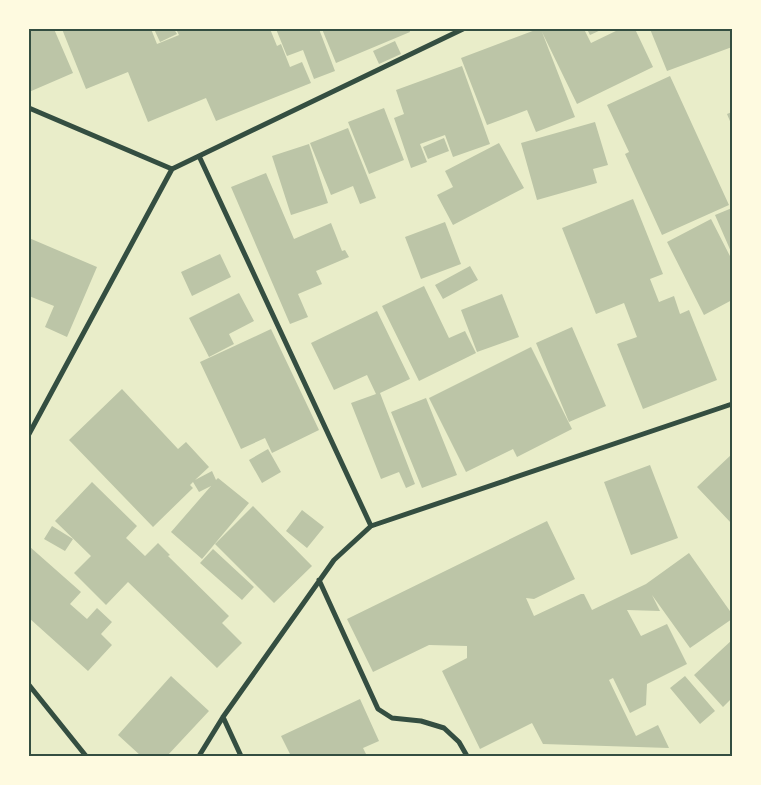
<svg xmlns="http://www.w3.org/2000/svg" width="761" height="785" font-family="Roboto,sans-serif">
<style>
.building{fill:#bcc5a7}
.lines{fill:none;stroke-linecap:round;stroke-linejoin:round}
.minor{stroke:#344e41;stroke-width:5}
.neatline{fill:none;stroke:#344e41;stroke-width:2}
</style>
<rect width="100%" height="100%" fill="#e9edc9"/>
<!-- building -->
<path class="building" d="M29,29H54L73,73L29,92Z
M62,29H151L157,44L179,35L176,29H270L277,46L281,44L290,67L302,62L311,83L216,121L206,98L148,122L128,72L86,89Z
M154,29H174L177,34L160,42Z
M276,29H319L335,71L314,79L303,50L287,56Z
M322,29H409L410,32L336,63Z
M538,29H584L591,43L620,29H635L653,67L577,104L542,32L575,117L536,132L527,110L487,125L461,58Z
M587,29H603L590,35Z
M650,29H732V47L667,71Z
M395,41L401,54L379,64L373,51Z
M462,66L490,144L453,157L445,135L420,144L427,162L411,168L394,118L404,114L396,90Z
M670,76L729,205L662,235L625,154L629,152L607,105Z
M384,108L404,160L369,174L348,122Z
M732,112V126L727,114Z
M595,122L608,165L593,169L597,183L537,200L521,143Z
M348,128L376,198L360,204L353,186L331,195L310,143Z
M444,138L449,151L428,159L423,147Z
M499,143L524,188L453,225L437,195L453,187L445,171Z
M309,144L328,203L291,215L272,156Z
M266,173L294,239L331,223L342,251L345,250L349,257L316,271L322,284L298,294L308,317L290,324L231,187Z
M633,199L663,274L650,279L659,302L674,296L680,314L689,310L717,380L643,409L617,344L637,337L624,303L596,314L562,228Z
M732,208V254L715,215Z
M711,219L732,260V300L704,315L667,242Z
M445,222L461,264L421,279L405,237Z
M29,238L97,267L67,337L45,327L54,306L29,296Z
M220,254L231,277L192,296L181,272Z
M470,266L478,280L443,299L435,285Z
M424,286L449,338L465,331L476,353L419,381L382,306Z
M239,293L254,321L229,334L234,344L209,357L189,318Z
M502,294L519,337L477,352L461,310Z
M377,311L410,379L380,393L415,484L406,488L399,472L381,479L351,403L376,394L367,375L334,390L311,343Z
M572,327L606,406L569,422L536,343Z
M271,329L319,430L272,453L265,438L241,449L200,362Z
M531,347L572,429L517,457L513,449L466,472L429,398Z
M122,389L178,449L186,442L209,467L195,480L212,471L216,480L218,478L249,503L202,559L171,532L211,486L199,492L193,482L190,485L193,488L153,527L69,440Z
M426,398L457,475L422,488L391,412Z
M268,449L281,472L262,483L249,460Z
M732,454V524L697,487Z
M650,465L678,538L631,555L604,482Z
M92,482L137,526L126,538L145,556L158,543L170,555L168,556L229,616L222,623L242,643L217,668L128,582L106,605L74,573L91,556L55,521Z
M253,506L312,566L274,603L215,544Z
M302,510L324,527L307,548L286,531Z
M547,521L575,579L534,599L526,598L534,616L581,594H584L592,610L646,584L689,553L732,614V619L690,648L652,595L660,611L627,610L641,636L667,624L687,664L647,684L646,705L630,713L613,678L609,680L636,736L658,725L669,748L543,744L532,723L480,749L442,671L467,658V646L429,645L373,672L347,619Z
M52,526L73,539L65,551L44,539Z
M30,547L81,592L70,604L87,619L97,608L112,622L101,634L112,645L88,671L29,618V549Z
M213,549L254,587L242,600L200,563Z
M732,640V698L723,707L694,675Z
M171,676L209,711L167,756H141L118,735Z
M685,676L715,711L700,724L670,688Z
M360,699L379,741L363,748L367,756H291L281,736Z"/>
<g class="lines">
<!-- minor -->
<path class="minor" d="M29,108L172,169
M199,156L371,526
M29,434L172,169L463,29
M319,580L378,709L392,718L421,721L444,728L459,742L467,756
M29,685L86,756
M223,717L241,756
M199,756L223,717L334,560L371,526L732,404"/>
</g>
<!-- border -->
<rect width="761" height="785" fill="none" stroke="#fefae0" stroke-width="60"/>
<rect x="30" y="30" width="701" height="725" class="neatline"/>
</svg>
